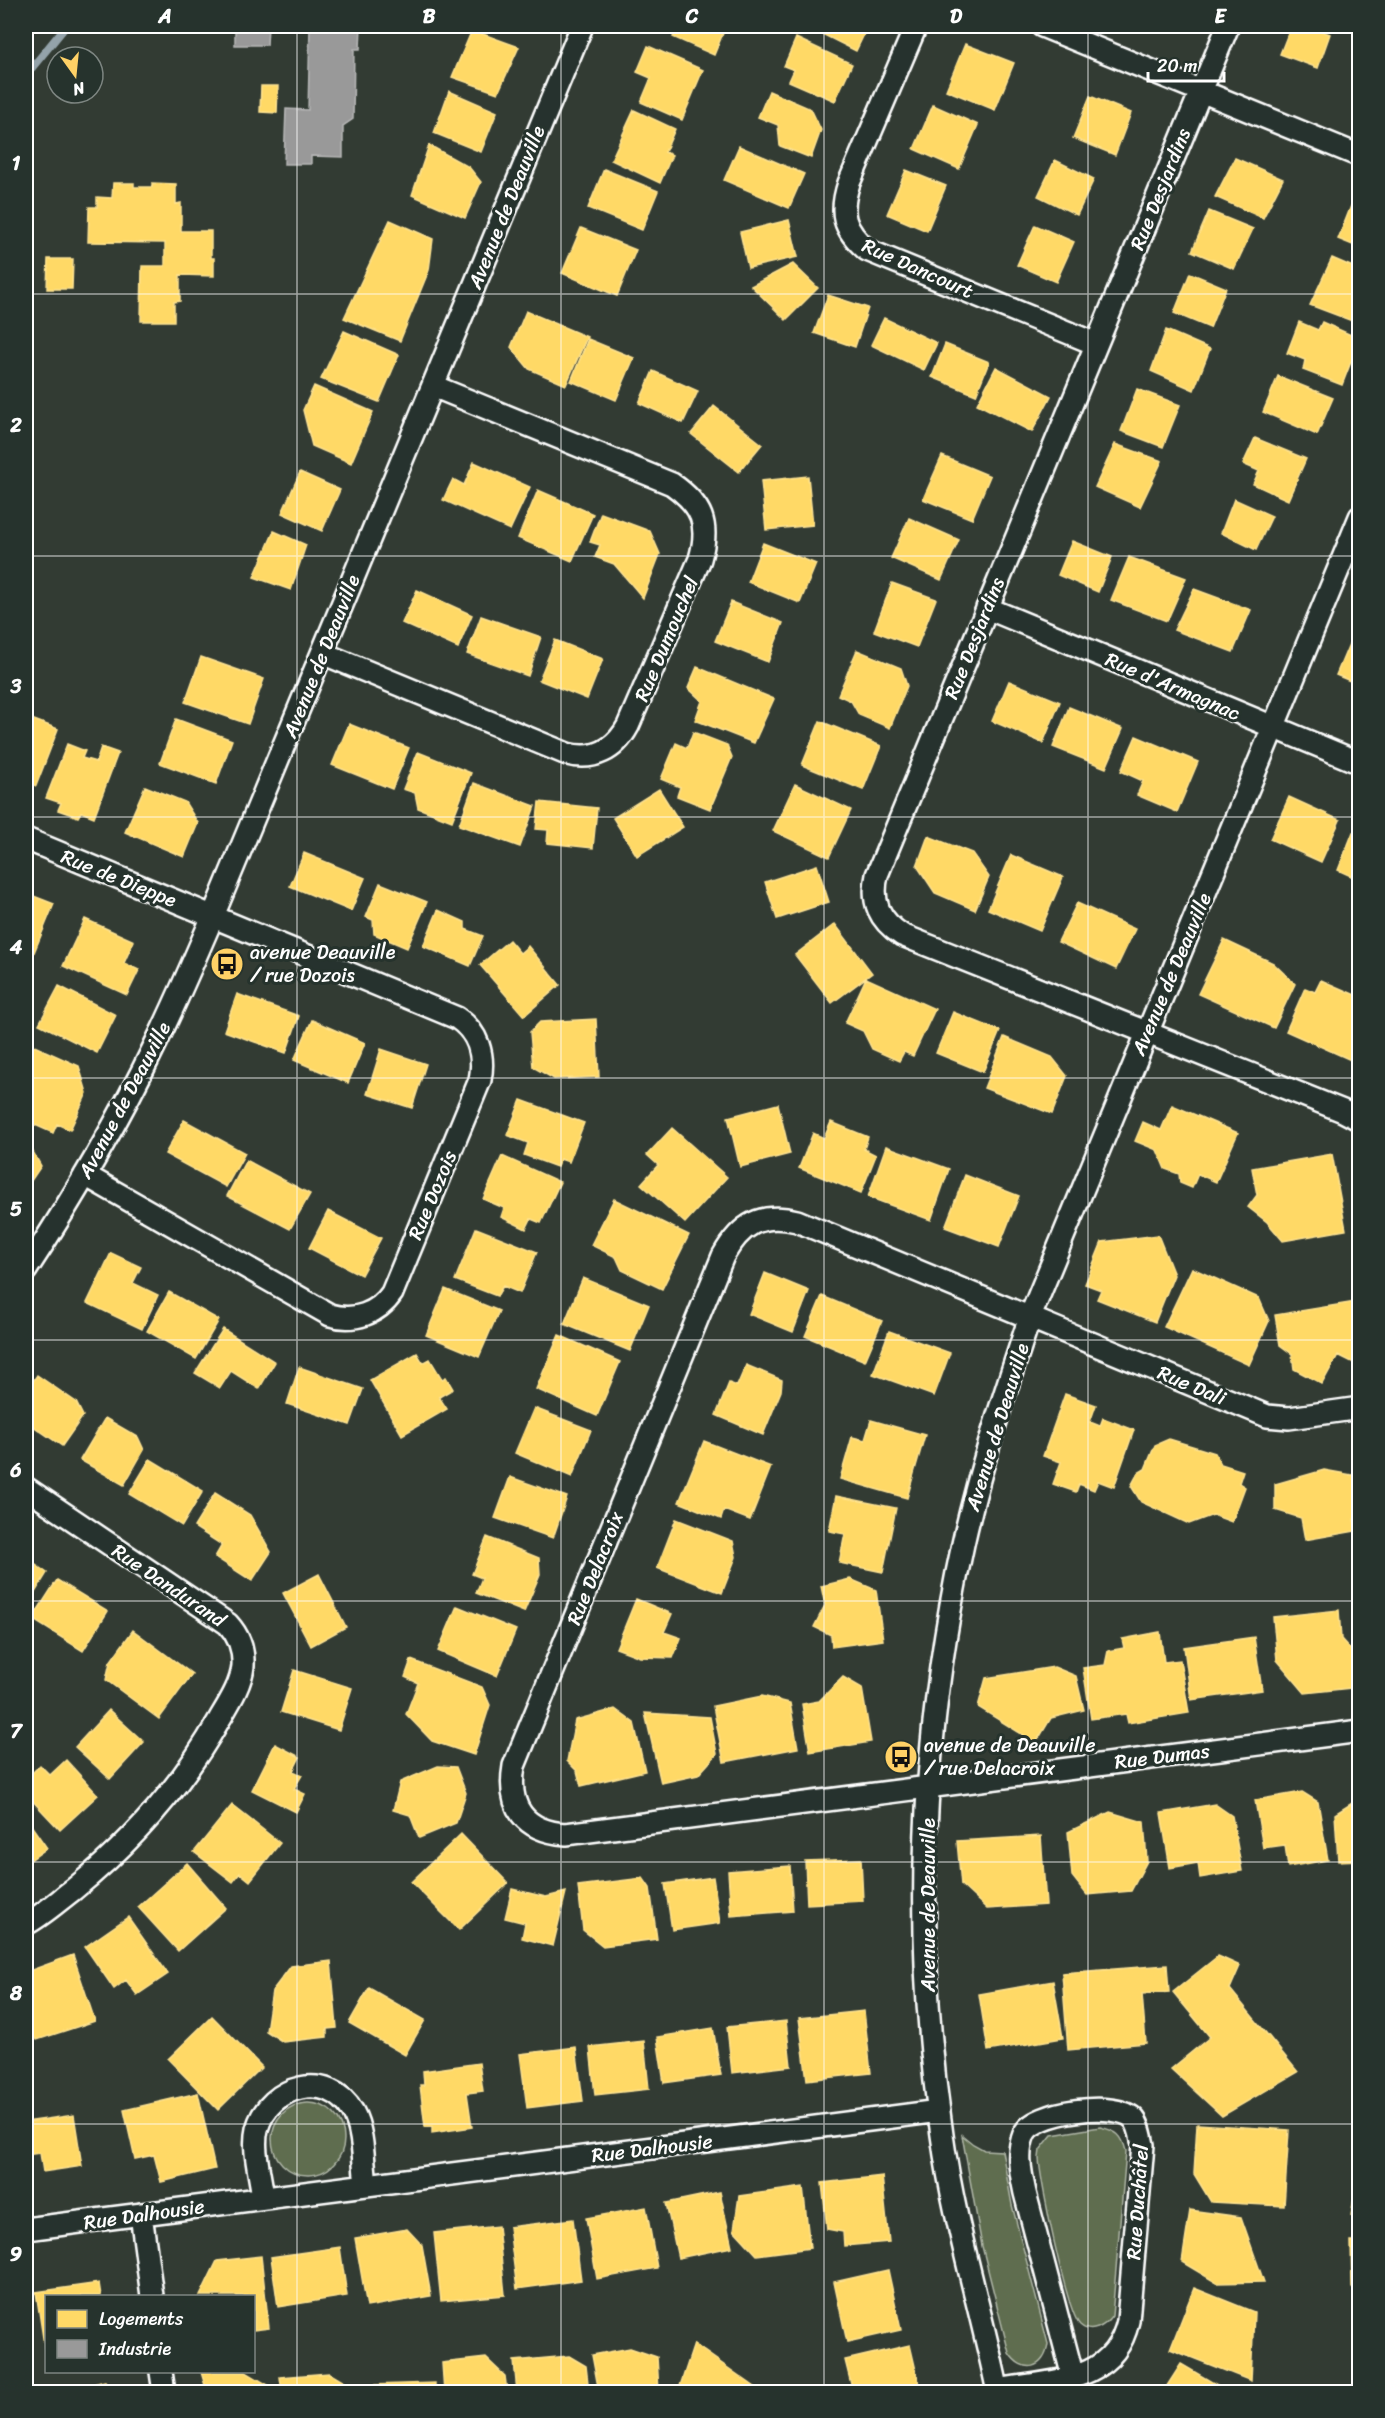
<svg xmlns="http://www.w3.org/2000/svg" width="1385" height="2418" font-family="Sriracha,sans-serif">
<style>
.green{fill:#5f6d4f;stroke:#afb6a7;stroke-width:1.5}
.homes{fill:#ffd966;stroke:#ffe494;stroke-width:1.5}
.industry{fill:#999;stroke:#b8b8b8;stroke-width:1.5}
.lines{fill:none;stroke-linecap:round;stroke-linejoin:round}
.stream{stroke:#94a3aa;stroke-width:8}
.street-casing{stroke:#fff;stroke-width:26}
.street{stroke:#26332d;stroke-width:21}
.grid{fill:none;stroke:#fff;stroke-width:1.5;stroke-opacity:0.55}
.labels{text-anchor:middle;stroke-width:6;stroke-linejoin:round;paint-order:stroke}
.street-label{font-size:20px;fill:#fff;stroke:#26332d}
.poi-label{font-size:20px;fill:#fff;stroke:#26332d;text-anchor:start}
.neatline{fill:none;stroke:#fff;stroke-width:2}
.grid-label{font-size:20px;text-anchor:middle;font-weight:bold;fill:#fff}
</style>
<rect width="100%" height="100%" fill="#323b33"/>
<filter id="ink" filterUnits="userSpaceOnUse"><feTurbulence type="fractalNoise" baseFrequency=".0167" numOctaves="2"/><feDisplacementMap in="SourceGraphic" scale="12" xChannelSelector="R" yChannelSelector="G"/><feConvolveMatrix kernelMatrix="1 2 1 2 8 2 1 2 1" color-interpolation-filters="sRGB"/></filter>
<g filter="url(#ink)">
<!-- green -->
<path class="green" d="M272 2139a36 36 0 1 1 72 0a36 36 0 1 1-72 0Z
M1100,2127C1117,2131 1122,2135 1126,2151L1112,2316C1105,2326 1091,2335 1080,2325C1067,2313 1040,2181 1039,2158L1040,2150L1052,2135Z
M962,2135L973,2144L984,2150L1002,2151L1012,2205L1048,2344C1045,2369 1023,2375 1009,2353L982,2246Z"/>
<!-- homes -->
<path class="homes" d="M677,26H726L714,55L673,37Z
M816,26H868L856,51L814,30Z
M1291,26H1309L1330,34L1318,68L1280,54Z
M472,30L519,47L498,93L452,77Z
M796,38L852,64L835,101L789,81L794,70L784,66Z
M965,44L1014,63L995,110L946,90Z
M648,46L703,70L682,120L641,102L651,78L637,72Z
M261,86H278L277,113L260,112Z
M449,91L497,112L481,152L434,133Z
M769,91L811,109L821,130L811,158L780,146L778,125L758,117Z
M1090,96L1131,113L1115,155L1073,138Z
M933,105L978,125L959,169L914,149Z
M634,110L675,129L665,152L672,155L660,183L611,160Z
M429,145L469,167L481,182L465,218L412,195Z
M739,146L804,174L789,208L724,180Z
M1235,158L1283,179L1263,218L1215,197Z
M1055,160L1094,179L1077,215L1038,196Z
M604,169L658,191L642,230L588,208Z
M906,170L946,186L927,231L887,214Z
M113,183H134V187H152V183L176,184V204L181,203V231H211V258H214V276L180,275V301L174,302V321H141L142,266H165V243L88,242L89,207H97V197L112,198Z
M1351,206L1360,210V248L1338,239Z
M1209,211L1253,229L1234,269L1192,251Z
M390,220L433,239L429,270L400,341L344,318Z
M789,220L798,257L748,268L740,232Z
M1035,225L1074,242L1056,282L1017,265Z
M581,228L636,250L617,296L562,273Z
M1332,258L1360,270V324L1310,305Z
M48,259H73L72,289H47Z
M793,264L818,288L786,320L751,286Z
M1190,273L1226,288L1210,328L1174,313Z
M828,295L868,308L855,347L814,333Z
M526,311L587,337L566,385L529,369L511,347Z
M884,318L937,343L924,370L871,345Z
M1299,322L1318,330L1322,322L1360,339L1342,385L1303,370L1305,360L1287,353Z
M1166,330L1210,349L1194,390L1151,371Z
M344,331L399,355L379,402L321,379Z
M588,339L634,358L616,400L571,381Z
M945,344L989,362L976,395L932,377Z
M996,367L1051,396L1032,432L977,404Z
M653,371L698,391L683,423L639,403Z
M1278,376L1333,398L1317,435L1263,412Z
M314,386L373,412L351,463L312,446L303,410Z
M1137,389L1180,405L1163,447L1121,431Z
M714,406L762,444L739,472L691,434Z
M1255,438L1306,459L1288,500L1253,484L1259,471L1243,464Z
M1115,444L1162,461L1140,507L1095,487Z
M942,456L990,476L972,519L923,499Z
M474,462L530,487L510,530L443,500L453,479L464,485Z
M300,472L340,490L322,531L282,513Z
M808,476L813,525L766,530L761,481Z
M538,490L593,514L572,561L518,538Z
M1234,499L1272,516L1256,550L1221,533Z
M601,513L650,531L660,554L643,598L614,564L595,557L600,545L590,542Z
M909,518L959,540L941,580L891,558Z
M274,531L306,545L291,590L254,577Z
M1072,541L1112,557L1098,592L1058,575Z
M763,543L816,564L800,603L748,582Z
M1129,557L1186,578L1167,621L1111,600Z
M892,583L936,599L917,647L874,631Z
M1194,589L1251,610L1233,652L1174,630Z
M417,590L472,615L458,648L402,623Z
M731,602L783,623L768,662L715,641Z
M481,616L541,637L528,676L467,654Z
M1352,637L1360,640V685L1336,675Z
M555,640L603,659L587,699L539,680Z
M857,650L901,668L907,686L890,728L859,715L851,701L838,695Z
M201,657L264,679L248,724L185,702Z
M697,667L774,699L754,743L695,720L702,701L688,688Z
M1009,681L1060,702L1043,743L992,721Z
M1069,707L1123,729L1106,768L1053,747Z
M26,717L58,729L36,786L26,781Z
M176,719L232,740L216,784L160,763Z
M820,721L881,746L863,790L802,765Z
M349,724L409,748L392,789L332,765Z
M693,732L727,745L732,757L710,809L677,796L680,787L661,779L676,743L687,748Z
M1136,736L1198,762L1177,812L1137,795L1143,781L1121,771Z
M67,744L85,751L82,758L96,762L101,747L118,753L94,817L81,812L78,817L58,810L61,803L46,798Z
M418,752L471,773L452,821L418,808L415,793L403,789Z
M474,783L535,806L520,847L459,825Z
M795,784L851,810L829,857L773,831Z
M145,786L185,802L198,823L184,857L125,832Z
M659,789L683,827L637,856L613,818Z
M1289,797L1340,820L1321,862L1270,839Z
M539,802L597,808L593,848L547,843L548,830L536,829Z
M1353,832L1360,835V880L1338,870Z
M928,836L972,853L989,877L975,910L935,893L917,866Z
M304,853L365,878L351,911L290,886Z
M1011,855L1063,877L1040,931L988,909Z
M817,865L829,902L777,919L765,882Z
M380,883L427,902L407,948L374,934L373,920L366,917Z
M31,895L54,904L28,967L26,966V899L29,900Z
M1077,903L1135,929L1116,969L1058,942Z
M438,910L465,922V929L483,936L470,966L423,946Z
M85,919L134,941L124,963L139,970L127,995L63,966Z
M835,924L872,973L832,1003L795,955Z
M509,940L520,953L528,946L560,985L524,1016L480,965Z
M1224,940L1273,963L1295,984L1274,1028L1198,994Z
M866,978L935,1009L913,1056L904,1052L899,1061L872,1049L863,1031L845,1023Z
M1321,980L1360,997V1064L1286,1031L1305,988L1315,992Z
M59,986L116,1015L97,1053L39,1024Z
M237,994L299,1016L286,1053L224,1031Z
M953,1012L1000,1031L983,1072L936,1053Z
M596,1019L599,1077L554,1079L533,1067L530,1032L540,1022Z
M312,1020L365,1043L348,1083L294,1060Z
M1004,1037L1052,1057L1067,1076L1052,1114L984,1088Z
M32,1045L79,1066L87,1093L70,1130L57,1124L53,1133L26,1121V1059Z
M381,1049L426,1064L412,1108L367,1094Z
M521,1100L584,1123L569,1162L560,1159L557,1167L524,1155L528,1143L507,1135Z
M778,1104L790,1154L740,1167L728,1117Z
M1172,1105L1238,1133L1216,1182L1198,1174L1192,1188L1180,1183L1179,1174L1165,1169L1157,1150L1135,1141L1143,1122L1161,1130Z
M184,1120L245,1153L226,1187L165,1154Z
M831,1122L868,1137L864,1149L876,1155L861,1193L799,1168L813,1133L824,1138Z
M672,1128L727,1177L685,1223L641,1184L658,1165L647,1155Z
M26,1145L32,1150L41,1166L26,1188Z
M886,1146L949,1169L931,1220L868,1197Z
M1332,1154L1346,1230L1283,1241L1267,1222L1248,1207L1257,1195L1252,1168Z
M502,1156L560,1182L541,1223L531,1219L526,1229L501,1217L504,1208L483,1199Z
M246,1160L310,1194L290,1229L227,1196Z
M965,1175L1019,1196L999,1247L945,1227Z
M614,1199L689,1235L662,1289L622,1270L616,1257L591,1245Z
M328,1211L381,1238L361,1275L309,1248Z
M476,1228L537,1252L520,1293L503,1286L497,1296L455,1280Z
M1158,1235L1174,1275L1155,1322L1097,1299L1101,1290L1085,1284L1102,1242Z
M111,1253L141,1267L133,1283L158,1295L142,1329L87,1303Z
M1192,1268L1259,1298L1269,1321L1249,1365L1164,1327Z
M765,1273L809,1291L793,1332L749,1314Z
M583,1278L649,1305L630,1351L564,1324Z
M445,1289L499,1311L479,1357L426,1335Z
M169,1292L219,1320L196,1359L147,1331Z
M822,1296L882,1321L865,1361L805,1336Z
M1355,1302L1360,1331V1366L1338,1355L1322,1384L1294,1369L1292,1354L1280,1345L1275,1315Z
M223,1329L275,1362L259,1389L231,1371L220,1388L195,1373Z
M889,1331L950,1353L934,1396L873,1374Z
M559,1335L620,1362L597,1416L536,1389Z
M417,1353L423,1363L430,1359L442,1379L446,1377L453,1389L439,1397L447,1409L402,1435L370,1380Z
M746,1365L782,1380L781,1391L763,1435L716,1415L729,1383L737,1386Z
M299,1367L363,1389L350,1425L287,1404Z
M37,1375L76,1402L83,1416L62,1446L26,1421V1392Z
M1065,1394L1096,1405L1090,1422L1100,1426L1103,1418L1134,1430L1114,1487L1098,1481L1094,1490L1079,1484L1076,1492L1053,1484L1061,1462L1043,1456Z
M534,1408L591,1430L572,1477L515,1453Z
M105,1418L138,1437L144,1450L124,1485L80,1460Z
M871,1420L925,1435L907,1498L840,1479L852,1437L865,1440Z
M1169,1439L1215,1453L1221,1464L1243,1471L1239,1483L1245,1487L1232,1522L1213,1515L1189,1524L1141,1502L1131,1486L1138,1473L1145,1469L1155,1445Z
M704,1441L771,1467L750,1520L724,1510L721,1519L679,1502Z
M150,1459L203,1491L182,1526L129,1494Z
M1324,1470L1357,1476L1360,1518L1354,1519L1356,1531L1305,1540L1301,1518L1275,1510V1484Z
M510,1477L567,1497L553,1538L495,1518Z
M215,1493L250,1515L271,1552L252,1581L215,1557L222,1545L194,1527Z
M836,1496L896,1508L883,1572L839,1563L845,1534L829,1531Z
M676,1519L733,1541L736,1557L722,1593L657,1568Z
M487,1537L539,1558L540,1574L524,1612L476,1593L482,1578L472,1574Z
M26,1558L47,1573L26,1607Z
M319,1574L346,1627L311,1646L283,1593Z
M850,1579L876,1590L883,1640L832,1647L831,1635L814,1627L825,1605L821,1586Z
M57,1580L108,1611L83,1651L32,1619Z
M636,1599L672,1614L664,1632L681,1638L673,1658L640,1657L616,1648Z
M457,1606L516,1630L497,1676L438,1651Z
M1339,1610L1341,1639L1358,1658L1360,1687L1305,1693L1277,1660L1273,1617Z
M133,1630L192,1674L159,1719L106,1680L110,1662Z
M1160,1632L1164,1662L1180,1660L1189,1713L1128,1723L1126,1714L1091,1719L1083,1668L1105,1665L1108,1651L1124,1648L1122,1639Z
M1254,1637L1262,1690L1191,1700L1184,1647Z
M411,1660L482,1687L490,1705L474,1755L432,1741L406,1714L418,1683L405,1677Z
M1054,1667L1076,1676L1084,1710L1051,1718L1036,1743L978,1707L986,1678Z
M294,1670L352,1688L339,1730L281,1712Z
M843,1677L862,1688L871,1742L810,1752L802,1704L819,1701Z
M762,1696L790,1703L798,1748L724,1762L713,1706Z
M615,1709L634,1723L645,1771L581,1786L577,1771L567,1761L575,1720Z
M109,1710L144,1742L110,1779L75,1747Z
M645,1713L710,1717L717,1754L698,1775L661,1783Z
M275,1744L300,1757L293,1771L302,1775L294,1789L305,1794L296,1812L252,1790Z
M66,1760L98,1795L60,1830L26,1794V1779L40,1765L50,1775Z
M438,1766L456,1767L466,1793L456,1823L419,1838L410,1815L393,1810L400,1782Z
M1353,1782H1360V1860L1338,1861L1335,1814L1354,1802Z
M1302,1792L1318,1802L1328,1860L1288,1867L1285,1845L1263,1848L1255,1800Z
M1215,1804L1232,1816L1242,1871L1200,1878L1198,1863L1170,1868L1161,1813Z
M232,1805L280,1843L250,1881L240,1873L233,1882L194,1852Z
M1110,1812L1144,1822L1147,1861L1131,1891L1087,1895L1072,1876L1068,1832Z
M26,1818L47,1848L26,1863Z
M461,1834L508,1883L459,1930L411,1882Z
M1041,1836L1046,1905L987,1909L961,1885L957,1841Z
M861,1859L863,1901L807,1904L805,1861Z
M187,1863L226,1908L178,1951L138,1907Z
M790,1866L793,1911L731,1916L728,1871Z
M713,1877L720,1923L672,1930L665,1884Z
M643,1878L650,1888L657,1939L603,1946L583,1930L578,1886Z
M512,1889L546,1897L566,1892L553,1946L522,1938L525,1923L505,1918Z
M128,1917L168,1974L137,1995L126,1980L114,1989L85,1947Z
M73,1955L95,2021L37,2040L26,2030V1972Z
M1218,1956L1240,1966L1230,1989L1298,2072L1222,2116L1171,2069L1210,2037L1173,1992Z
M331,1961L337,2028L327,2029V2037L283,2042L266,2031L272,1991L291,1966Z
M1167,1965L1169,1992L1142,1994L1146,2043L1068,2050L1062,1973Z
M1053,1981L1063,2038L988,2051L979,1994Z
M369,1988L425,2020L405,2055L349,2023Z
M864,2011L871,2073L807,2080L799,2018Z
M212,2016L262,2067L218,2110L168,2059Z
M786,2021L791,2066L732,2073L727,2027Z
M713,2028L721,2075L664,2083L657,2037Z
M644,2041L649,2089L595,2095L590,2047Z
M576,2047L583,2101L527,2108L520,2054Z
M479,2063L483,2091L467,2093L472,2127L432,2133V2126L425,2127L420,2085H424L423,2071Z
M198,2093L215,2169L161,2182L154,2155L135,2159L124,2110Z
M74,2115L82,2166L43,2172L40,2153L26,2155V2122Z
M1197,2124L1289,2130L1284,2206L1211,2202L1194,2174Z
M1360,2161V2218L1351,2216Z
M882,2176L889,2242L844,2246L843,2232L827,2229L822,2183Z
M803,2187L810,2248L757,2255L734,2230L739,2196Z
M720,2192L732,2247L678,2258L666,2203Z
M646,2207L657,2268L597,2279L586,2218Z
M1190,2210L1241,2217L1264,2282L1217,2283L1182,2262Z
M573,2219L581,2280L517,2289L509,2227Z
M498,2226L505,2295L441,2301L434,2233Z
M407,2229L422,2245L431,2296L367,2307L355,2238Z
M1351,2241H1360V2295L1352,2288Z
M340,2247L347,2296L278,2307L271,2257Z
M261,2256L269,2328L254,2330V2296H200L217,2261Z
M888,2270L901,2330L847,2342L834,2282Z
M99,2283L101,2296H46L45,2351L36,2292Z
M1194,2288L1254,2312L1251,2381L1170,2349Z
M26,2306L30,2338L26,2339Z
M1355,2317L1360,2319V2385L1356,2380Z
M694,2344L762,2392H678Z
M910,2345L921,2392H853L845,2360Z
M630,2348L657,2357L659,2392H599L592,2355Z
M569,2356L586,2366L589,2392H517L514,2361Z
M486,2358L505,2376L507,2392H444L442,2363Z
M1181,2364L1229,2392H1163Z
M201,2372H246L273,2388L274,2392H207Z
M329,2373L356,2389L357,2392H282L280,2377Z
M105,2381L108,2392H63Z
M435,2383V2392H371V2385Z"/>
<!-- industry -->
<path class="industry" d="M235,26H268L267,45H235Z
M310,26H361L360,49H354L353,119L343,126V157L311,156V164H284L286,109L308,110Z"/>
<g class="lines">
<!-- stream -->
<path class="stream" d="M26,75L66,26"/>
<!-- street casing -->
<g class="street-casing">
<path id="street" d="M916,26L849,183C839,213 843,229 867,250L1096,344
M1042,26L1360,156
M1228,26L877,875C871,902 879,920 902,935C1049,994 1196,1051 1343,1111L1360,1120
M987,608L1360,763
M322,653L567,754C594,761 615,750 628,726L700,559C710,524 702,505 672,484L433,386
M26,839L457,1018C478,1032 485,1055 480,1080L392,1293C378,1314 354,1322 330,1315L85,1175
M26,1270C74,1197 119,1120 157,1041C177,1000 195,958 213,916L582,26
M1360,1408L1289,1418L1267,1416L797,1221C761,1212 741,1224 723,1256L514,1766C507,1807 524,1831 566,1834L1360,1731
M26,1488L228,1624C239,1636 244,1649 243,1666C241,1685 229,1703 219,1720C182,1785 132,1842 74,1889C58,1901 43,1915 26,1924
M263,2198C261,2177 252,2150 257,2129C269,2085 329,2069 353,2112C364,2132 363,2162 366,2184
M141,2214L152,2296
M26,2229L939,2111
M161,2372L164,2392
M997,2390C1049,2380 1114,2385 1128,2321L1143,2145C1141,2137 1140,2126 1134,2119C1117,2100 1034,2111 1024,2134C1016,2154 1021,2174 1025,2193L1073,2377
M998,2392C980,2306 954,2222 942,2135C913,1938 921,1738 963,1544C980,1467 1005,1392 1030,1317L1360,517"/>
</g>
<!-- street -->
<use href="#street" class="street"/>
</g>
</g>
<!-- grid -->
<path class="grid" d="M297,26V2392M561,26V2392M824,26V2392M1088,26V2392M26,294H1360M26,556H1360M26,817H1360M26,1078H1360M26,1340H1360M26,1601H1360M26,1862H1360M26,2124H1360"/>
<!-- icons -->
<defs>
<g id="bus-disc" transform="scale(1.725)"><circle r="9.5" fill="#ffd166" stroke="#26332d"/><path d="M-5-6H5V4H4V6H2V4H-2V6H-4V4H-5ZM-3.5-4V0h7V-4ZM-3.5 1.2v1.5H-2V1.2ZM2 1.2v1.5H3.5V1.2Z" fill="#111"/></g>
</defs>
<g fill-rule="evenodd">
<use href="#bus-disc" x="227" y="964"/>
<use href="#bus-disc" x="901" y="1757"/>
</g>
<g class="labels">
<!-- street labels -->
<g class="street-label">
<text transform="translate(1160 189) rotate(-68)" y="7">Rue Desjardins</text>
<text transform="translate(506 207) rotate(-68)" y="7">Avenue de Deauville</text>
<text transform="translate(918 268) rotate(24)" y="7">Rue Dancourt</text>
<text transform="translate(974 638) rotate(-68)" y="7">Rue Desjardins</text>
<text transform="translate(666 639) rotate(-67)" y="7">Rue Dumouchel</text>
<text transform="translate(321 656) rotate(-68)" y="7">Avenue de Deauville</text>
<text transform="translate(1173 686) rotate(23)" y="7">Rue d'Armagnac</text>
<text transform="translate(119 878) rotate(22)" y="7">Rue de Dieppe</text>
<text transform="translate(1171 974) rotate(-67)" y="7">Avenue de Deauville</text>
<text transform="translate(124 1100) rotate(-62)" y="7">Avenue de Deauville</text>
<text transform="translate(432 1195) rotate(-67)" y="7">Rue Dozois</text>
<text transform="translate(1192 1385) rotate(23)" y="7">Rue Dali</text>
<text transform="translate(997 1427) rotate(-73)" y="7">Avenue de Deauville</text>
<text transform="translate(595 1568) rotate(-68)" y="7">Rue Delacroix</text>
<text transform="translate(169 1585) rotate(34)" y="7">Rue Dandurand</text>
<text transform="translate(1162 1756) rotate(-7)" y="7">Rue Dumas</text>
<text transform="translate(928 1905) rotate(-90)" y="7">Avenue de Deauville</text>
<text transform="translate(652 2148) rotate(-7)" y="7">Rue Dalhousie</text>
<text transform="translate(1137 2202) rotate(-86)" y="7">Rue Duchâtel</text>
<text transform="translate(144 2214) rotate(-8)" y="7">Rue Dalhousie</text>
</g>
<!-- poi labels -->
<g class="poi-label">
<text x="250" y="959">avenue Deauville<tspan x="250" dy="23">/ rue Dozois</tspan></text>
<text x="924" y="1752">avenue de Deauville<tspan x="924" dy="23">/ rue Delacroix</tspan></text>
</g>
</g>
<!-- margin -->
<rect width="1385" height="2418" fill="none" stroke="#26332d" stroke-width="66"/>
<!-- legend -->
<rect x="45" y="2295" width="210" height="78" fill="#26332d" stroke="#7d8581" stroke-width="1.5"/>
<rect x="57" y="2310" width="30" height="18" fill="#ffd966" stroke="#7d8581" stroke-width="1.5"/>
<text x="99" y="2325" font-size="18" fill="#ffffff">Logements</text>
<rect x="57" y="2340" width="30" height="18" fill="#999999" stroke="#7d8581" stroke-width="1.5"/>
<text x="99" y="2355" font-size="18" fill="#ffffff">Industrie</text>
<!-- north arrow -->
<g transform="translate(75 75) rotate(165)"><circle r="28" fill="#26332d" stroke="#7d8581" stroke-width="1.5"/>
<path d="M0-4.5L10 22L0 15L-10 22Z" fill="#ffd166"/>
<text y="-9" font-size="16" font-weight="bold" text-anchor="middle" fill="#ffffff">N</text>
</g>
<!-- scale -->
<path d="M1148 72v9h76v-9" fill="none" stroke="#ffffff" stroke-width="3"/>
<text x="1157" y="72" font-size="18" fill="#ffffff" stroke="#26332d" stroke-width="4.5" paint-order="stroke">20 m</text>
<rect x="33" y="33" width="1319" height="2352" class="neatline"/>
<g class="grid-label">
<text x="165" y="23">A</text>
<text x="429" y="23">B</text>
<text x="692" y="23">C</text>
<text x="956" y="23">D</text>
<text x="1220" y="23">E</text>
<text x="16" y="170">1</text>
<text x="16" y="432">2</text>
<text x="16" y="693">3</text>
<text x="16" y="954">4</text>
<text x="16" y="1216">5</text>
<text x="16" y="1477">6</text>
<text x="16" y="1738">7</text>
<text x="16" y="2000">8</text>
<text x="16" y="2261">9</text>
</g>
</svg>
